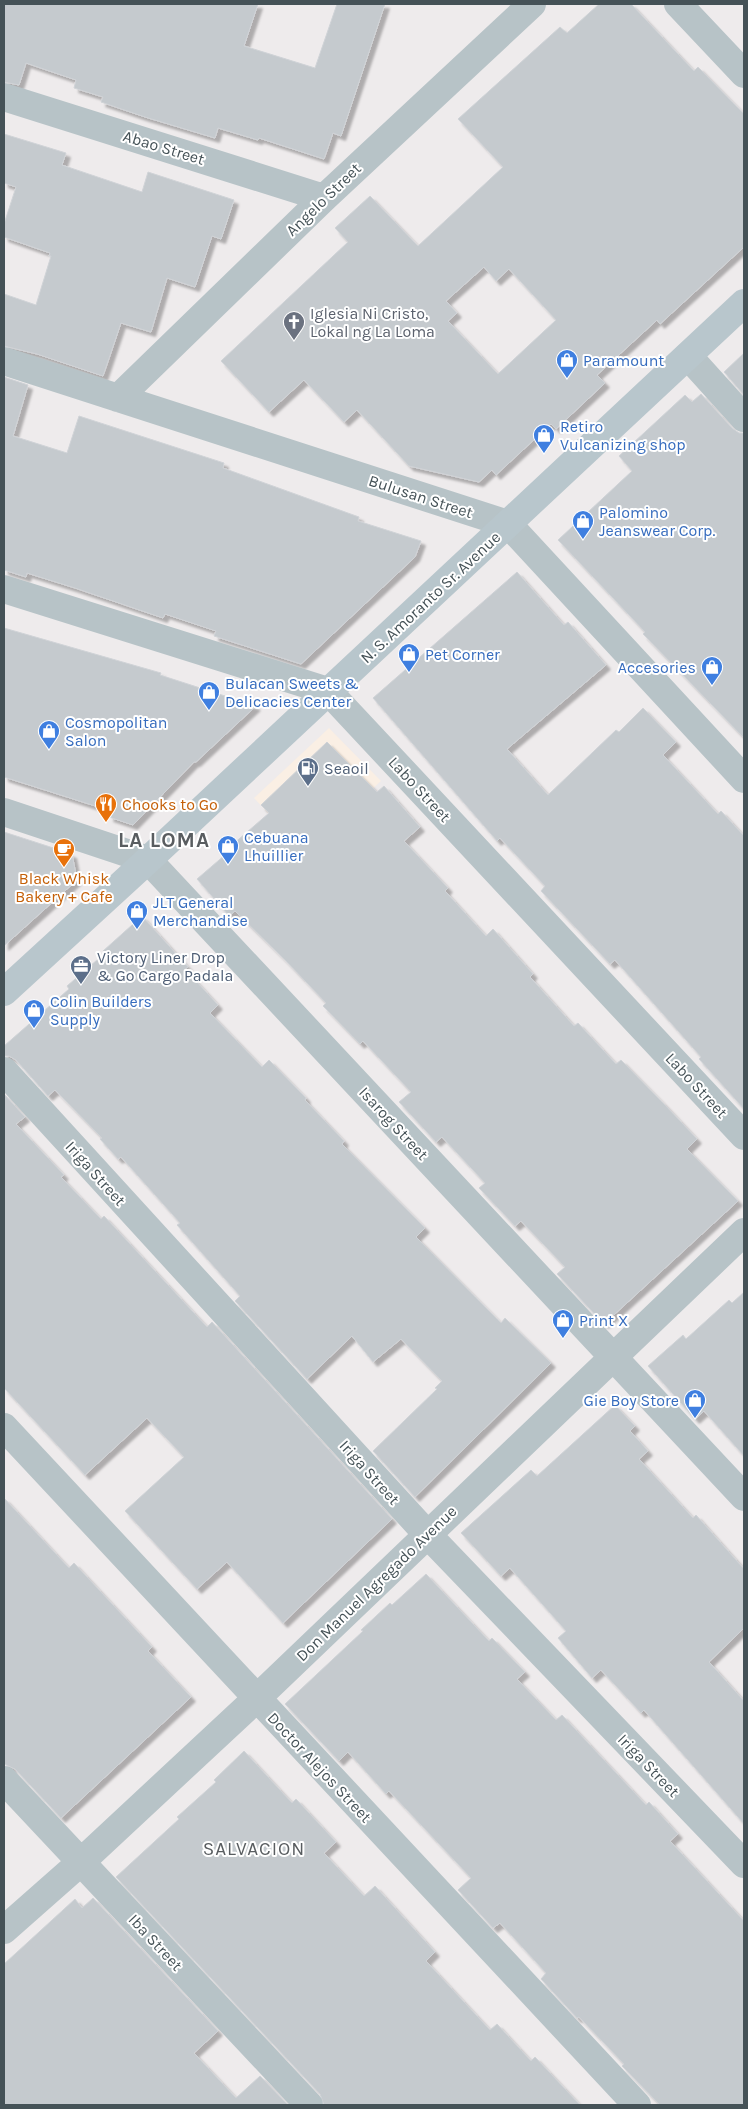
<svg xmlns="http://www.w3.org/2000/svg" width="748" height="2109" font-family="Karla,sans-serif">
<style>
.commercial{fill:#faefe4}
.building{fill:#c5cace;stroke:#d0d3d7;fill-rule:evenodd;filter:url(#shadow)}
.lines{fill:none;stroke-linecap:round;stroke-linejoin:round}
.street{stroke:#b7c3c7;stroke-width:28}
.secondary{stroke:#b8c6cc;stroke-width:28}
.labels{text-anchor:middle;stroke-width:4;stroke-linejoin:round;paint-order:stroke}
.street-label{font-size:16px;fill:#455257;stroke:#fff}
.worship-label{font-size:16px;fill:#5b616d;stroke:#fff;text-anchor:start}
.shop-label{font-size:16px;fill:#366cbe;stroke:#fff;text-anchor:start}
.service-label{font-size:16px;fill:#4e5e75;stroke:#fff;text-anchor:start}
.food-label{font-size:16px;fill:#c56008;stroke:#fff;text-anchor:start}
.quarter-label{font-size:19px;letter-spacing:1px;fill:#595d60;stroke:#fff}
.district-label{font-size:21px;font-weight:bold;letter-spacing:1px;fill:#595d60;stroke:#fff}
</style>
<defs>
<filter id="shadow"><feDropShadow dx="4.5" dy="4.5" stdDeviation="1" flood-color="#0004"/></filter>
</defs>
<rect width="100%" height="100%" fill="#eeebec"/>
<!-- commercial -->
<path class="commercial" d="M329,728L381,781L305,853L254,798Z"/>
<!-- building -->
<path class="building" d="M4,4H258L244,46L315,68L337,4H385L341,136L333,133L324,159L259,138L258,140L218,128L215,138L145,117L101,102L103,97L74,88L76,80L26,63L19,85L4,82Z
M599,4H631L694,71L698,67L744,114V247L660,324L657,320L597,375L605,383L556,429L551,424L496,475L492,470L479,482L409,466L357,410L344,422L304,380L269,412L221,361L348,242L335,228L370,196L418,246L503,167L458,119L560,27L567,33ZM484,267L496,281L509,269L556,320L498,374L448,321L457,313L446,301Z
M4,134L66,153L62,165L142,192L148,172L234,200L221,239L212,236L195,287L167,278L151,332L121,323L103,376L37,354L4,346V294L36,305L51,256H49L50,253L4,237V224L16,187L4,183Z
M744,353V395L724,372Z
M4,377L28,385L13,436L67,453L79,416L224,463L223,468L359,517L358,521L421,541L415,557L301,664L214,636L216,631L165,614L163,618L75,588L27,573L26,577L4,570Z
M701,394L732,428L739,433H744V738L643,634L645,632L558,540L632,471L619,456L685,395L692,402Z
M517,572L564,625L568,622L606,665L507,749L548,795L616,730L619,732L643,708L676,742L663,755L718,814L721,811L744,836V1109L699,1059L701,1057L615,960L610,964L541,891L545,886L500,838L497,841L373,698Z
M4,628L161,673L160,675L256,706L196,762H194L133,825L109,817L111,811L4,777Z
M327,742L377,792L384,786L420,827L404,841L448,888L445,891L486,936L493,929L533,974L530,977L574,1026L578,1023L616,1064L621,1060L665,1105L697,1139L687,1149L738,1201L604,1324L557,1274L565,1267L521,1221L515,1226L479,1188L485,1183L442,1137L436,1142L399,1102L411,1092L363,1041L360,1044L323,1006L326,1003L285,960L235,911L229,916L197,879L226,854L224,852L269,813L261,805Z
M4,832L72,854L77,880L4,946Z
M142,916L188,967L185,969L218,1005L210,1013L262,1067L269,1060L306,1098L305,1100L344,1141L342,1144L425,1228L416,1237L501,1323L505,1318L551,1363L415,1497L373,1451L437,1389L435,1388L442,1381L401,1339L373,1362L352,1336L307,1379L235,1301L240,1296L177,1225L180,1223L121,1157L118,1159L100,1139L102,1138L55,1090L48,1096L16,1060L9,1056H4V1046L69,989L67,986L105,953L103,951Z
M4,1094L25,1117L16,1124L64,1175L61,1177L101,1219L104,1216L207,1327L212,1322L392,1519L283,1623L227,1562L197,1589L125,1511L184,1457L147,1418L85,1475L4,1388Z
M744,1292V1456L704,1411L695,1419L648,1366L683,1335L686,1339L729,1300L732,1303Z
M615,1405L635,1426L630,1431L648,1451L639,1459L693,1518L696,1515L744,1569V1628L709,1662L744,1701V1824L644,1710L641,1713L601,1670L592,1678L558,1638L566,1631L510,1568L501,1576L461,1533L531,1470L537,1476Z
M4,1498L69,1568L74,1563L152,1647L148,1651L191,1697L61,1818L15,1769L4,1764Z
M426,1574L489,1641L492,1638L525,1672L517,1679L556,1720L562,1715L646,1805L649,1802L678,1834L670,1841L744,1921V2105H660L622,2066L624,2064L579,2017L577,2018L541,1979L546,1973L500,1923L493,1928L458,1890L471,1878L389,1791L386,1794L348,1752L339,1761L285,1704L363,1631L361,1630L390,1603L392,1605Z
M244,1751L292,1803L296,1799L336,1842L324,1853L364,1896L375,1886L435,1952L426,1961L490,2030L497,2024L531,2061L535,2057L580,2105H324L320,2094L116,1877L179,1819L177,1817L216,1782L214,1780Z
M93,1898L218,2031L194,2053L236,2098L260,2076L288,2105H4V1964L75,1899L82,1908Z"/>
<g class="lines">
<!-- street -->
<path class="street" d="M678,4L744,74
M4,97L324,198
M688,356L744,418
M4,361L508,524L744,779
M118,398L324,198L532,4
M4,589L328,691L744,1136
M4,812L148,860L744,1497
M4,1071L427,1534L744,1864
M4,1427L637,2105
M4,1780L309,2105
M4,1930L81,1862L256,1699L744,1232"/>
<!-- secondary -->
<path class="secondary" d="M4,992L148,860L744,303"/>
</g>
<!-- icons -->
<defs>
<g id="church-pin" transform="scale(1.125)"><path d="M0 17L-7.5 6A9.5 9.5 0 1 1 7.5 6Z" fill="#6b7280" stroke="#fff"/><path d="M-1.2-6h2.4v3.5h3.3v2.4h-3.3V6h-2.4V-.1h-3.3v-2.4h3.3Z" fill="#fff"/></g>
<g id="shop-pin" transform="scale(1.125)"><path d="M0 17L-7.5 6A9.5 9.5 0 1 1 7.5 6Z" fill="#3f7fe0" stroke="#fff"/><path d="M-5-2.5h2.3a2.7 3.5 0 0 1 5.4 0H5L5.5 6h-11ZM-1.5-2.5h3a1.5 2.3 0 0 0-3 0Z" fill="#fff"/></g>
<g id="fuel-pin" transform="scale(1.125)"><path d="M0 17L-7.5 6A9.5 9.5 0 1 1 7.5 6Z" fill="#5c6f8a" stroke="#fff"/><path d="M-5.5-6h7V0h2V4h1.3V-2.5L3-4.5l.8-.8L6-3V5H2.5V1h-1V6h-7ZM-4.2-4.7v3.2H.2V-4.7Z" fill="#fff"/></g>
<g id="restaurant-pin" transform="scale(1.125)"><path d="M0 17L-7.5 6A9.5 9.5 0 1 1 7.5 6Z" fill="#e8710a" stroke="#fff"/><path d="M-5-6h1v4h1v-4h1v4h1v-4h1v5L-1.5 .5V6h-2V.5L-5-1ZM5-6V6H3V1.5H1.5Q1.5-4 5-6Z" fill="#fff"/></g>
<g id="cafe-pin" transform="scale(1.125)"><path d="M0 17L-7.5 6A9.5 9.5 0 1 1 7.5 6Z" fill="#e8710a" stroke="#fff"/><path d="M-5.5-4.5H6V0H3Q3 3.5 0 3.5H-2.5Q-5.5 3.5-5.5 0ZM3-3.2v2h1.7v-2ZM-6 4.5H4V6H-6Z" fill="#fff"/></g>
<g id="office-pin" transform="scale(1.125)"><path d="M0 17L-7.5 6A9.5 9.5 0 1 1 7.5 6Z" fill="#5c6f8a" stroke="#fff"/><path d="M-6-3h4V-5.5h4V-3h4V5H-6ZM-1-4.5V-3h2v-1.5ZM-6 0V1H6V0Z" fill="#fff"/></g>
</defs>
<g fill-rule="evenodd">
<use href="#church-pin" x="294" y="322"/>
<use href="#shop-pin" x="567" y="360"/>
<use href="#shop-pin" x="544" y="435"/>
<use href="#shop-pin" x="583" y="521"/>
<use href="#shop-pin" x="409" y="654"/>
<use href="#shop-pin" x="712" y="667"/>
<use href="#shop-pin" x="209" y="692"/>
<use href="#shop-pin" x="49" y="731"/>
<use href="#fuel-pin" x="308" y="768"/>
<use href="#restaurant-pin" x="106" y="804"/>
<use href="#shop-pin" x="228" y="846"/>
<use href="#cafe-pin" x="64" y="849"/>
<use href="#shop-pin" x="137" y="911"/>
<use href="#office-pin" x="81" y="966"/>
<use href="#shop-pin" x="34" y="1010"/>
<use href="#shop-pin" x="563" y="1320"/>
<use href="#shop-pin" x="695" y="1400"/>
</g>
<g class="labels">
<!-- street labels -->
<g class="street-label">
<text transform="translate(164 147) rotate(17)" y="6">Abao Street</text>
<text transform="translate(323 199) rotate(-44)" y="6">Angelo Street</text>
<text transform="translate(421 496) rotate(18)" y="6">Bulusan Street</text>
<text transform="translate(430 597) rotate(-43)" y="6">N. S. Amoranto Sr. Avenue</text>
<text transform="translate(420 789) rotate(47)" y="6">Labo Street</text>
<text transform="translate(697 1085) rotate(47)" y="6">Labo Street</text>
<text transform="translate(394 1123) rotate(47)" y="6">Isarog Street</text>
<text transform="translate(96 1173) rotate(48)" y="6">Iriga Street</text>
<text transform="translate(370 1472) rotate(48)" y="6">Iriga Street</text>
<text transform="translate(376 1583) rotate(-44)" y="6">Don Manuel Agregado Avenue</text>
<text transform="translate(649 1765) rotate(46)" y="6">Iriga Street</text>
<text transform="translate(320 1767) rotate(47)" y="6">Doctor Alejos Street</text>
<text transform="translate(156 1942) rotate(47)" y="6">Iba Street</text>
</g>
<!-- worship labels -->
<g class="worship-label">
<text x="310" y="319">Iglesia Ni Cristo,<tspan x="310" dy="18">Lokal ng La Loma</tspan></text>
</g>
<!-- shop labels -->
<g class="shop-label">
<text x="583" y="366">Paramount</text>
<text x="560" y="432">Retiro<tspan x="560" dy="18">Vulcanizing shop</tspan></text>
<text x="599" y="518">Palomino<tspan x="599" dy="18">Jeanswear Corp.</tspan></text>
<text x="425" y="660">Pet Corner</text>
<text x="696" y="673" text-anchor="end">Accesories</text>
<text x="225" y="689">Bulacan Sweets &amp;<tspan x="225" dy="18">Delicacies Center</tspan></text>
<text x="65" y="728">Cosmopolitan<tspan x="65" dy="18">Salon</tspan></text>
<text x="244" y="843">Cebuana<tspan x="244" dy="18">Lhuillier</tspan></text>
<text x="153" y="908">JLT General<tspan x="153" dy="18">Merchandise</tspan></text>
<text x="50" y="1007">Colin Builders<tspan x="50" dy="18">Supply</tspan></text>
<text x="579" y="1326">Print X</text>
<text x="679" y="1406" text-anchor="end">Gie Boy Store</text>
</g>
<!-- service labels -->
<g class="service-label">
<text x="324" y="774">Seaoil</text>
<text x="97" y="963">Victory Liner Drop<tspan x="97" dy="18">&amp; Go Cargo Padala</tspan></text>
</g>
<!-- food labels -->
<g class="food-label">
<text x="122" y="810">Chooks to Go</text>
<text x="64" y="884" text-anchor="middle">Black Whisk<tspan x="64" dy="18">Bakery + Cafe</tspan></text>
</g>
<!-- quarter labels -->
<g class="quarter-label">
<text x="254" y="1855">SALVACION</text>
</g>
<!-- district labels -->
<g class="district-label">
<text x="164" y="847">LA LOMA</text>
</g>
</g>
<!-- border -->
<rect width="748" height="2109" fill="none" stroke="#455257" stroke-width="10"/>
</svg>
